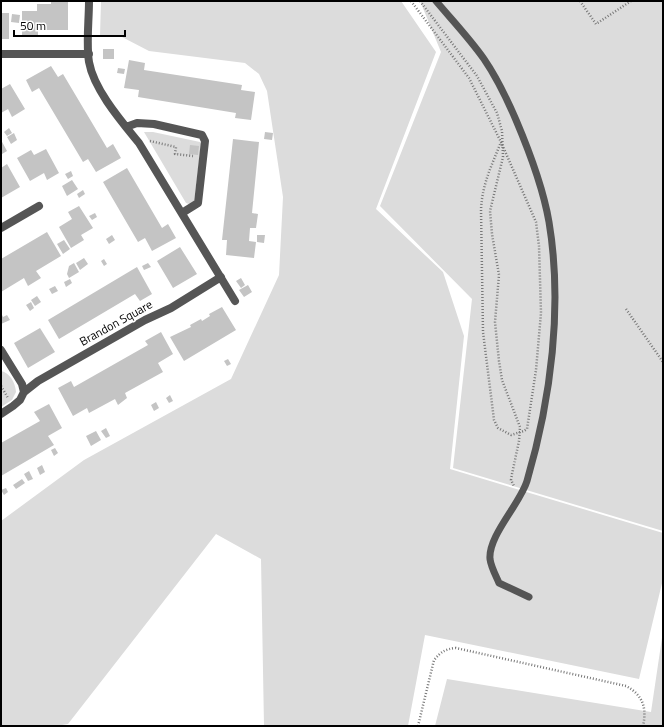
<svg xmlns="http://www.w3.org/2000/svg" width="664" height="727" font-family="'Titillium Web',sans-serif">
<style>
.green{fill:#dcdcdc}
.building{fill:#c4c4c4}
.lines{fill:none;stroke-linecap:round;stroke-linejoin:round}
.path{stroke:#777;stroke-width:2.5;stroke-dasharray:1 2;stroke-linecap:butt}
.service{stroke:#555;stroke-width:7}
.minor{stroke:#555;stroke-width:8}
.labels{text-anchor:middle;stroke-width:3;stroke-linejoin:round;paint-order:stroke}
.street-label{font-size:12px;fill:#000;stroke:#fff}
</style>
<rect width="100%" height="100%" fill="#fff"/>
<!-- green -->
<path class="green" d="M101,1H401L436,52L376,209L443,272L464,336L450,469L663,533V579L639,679L425,635L408,726H264L261,559L216,534L68,724L56,726H1V521L84,460L231,379L279,275L283,197L267,91L259,74L245,63L149,51L122,37L100,36Z
M420,1H663V531L453,468L472,299L380,206L441,52Z
M144,132H153L200,142L201,144L194,202L189,204L186,203Z
M1,371C10,373 15,382 16,392L12,400L1,407Z
M663,631V726H435L447,679L651,712Z"/>
<!-- building -->
<path class="building" d="M51,2H68V30H38V35L22,37V11H37V4H51Z
M1,13H9V39H1Z
M12,14L20,15L19,23L11,22Z
M103,49H114V59H103Z
M129,60L145,63L144,70L242,85L241,90L255,92L251,120L235,118L236,113L138,97L139,90L124,88Z
M51,66L58,77L63,74L107,148L113,144L121,158L96,172L88,159L83,162L39,88L32,92L26,80Z
M118,68L125,69L124,74L117,73Z
M10,84L25,109L12,117L8,109L1,113V89Z
M9,128L12,133L7,136L4,132Z
M265,132L273,133L272,140L264,139Z
M14,133L17,140L11,144L7,137Z
M233,139L259,142L252,213L258,214L256,228H250L249,241L256,242L254,258L226,255L227,240H222Z
M1,140L7,151L2,154L1,152Z
M190,145L199,146L198,155L189,154Z
M46,149L59,173L47,180L44,173L30,181L17,158L31,150L34,155Z
M7,164L20,187L1,198V168Z
M127,168L162,228L168,224L176,238L152,251L145,238L138,242L103,182Z
M71,171L73,176L68,179L65,174Z
M72,180L78,189L67,196L62,186Z
M83,190L85,194L79,198L77,194Z
M79,206L93,228L81,235L84,240L71,248L59,227L72,219L68,212Z
M95,213L97,217L92,220L89,216Z
M47,232L61,256L36,271L41,278L28,286L24,278L1,292V259Z
M112,235L115,240L109,244L106,239Z
M257,235H265L264,243L257,242Z
M64,240L70,249L63,254L57,244Z
M180,247L197,274L173,288L157,261Z
M84,258L88,264L80,270L76,263Z
M104,259L107,264L104,266L101,261Z
M74,263L79,272L69,278L67,274L69,266Z
M148,263L151,267L144,270L142,266Z
M137,267L152,294L140,301L135,294L59,339L48,320Z
M241,278L245,285L241,288L236,281Z
M70,279L72,283L66,287L64,282Z
M248,285L252,292L244,297L239,290Z
M55,286L58,291L52,294L49,289Z
M37,296L41,302L35,306L31,300Z
M31,302L34,308L30,311L26,305Z
M222,307L236,330L184,361L170,337L191,327L190,325L201,319L202,321L210,316L209,314Z
M1,313L3,317L7,315L10,320L1,324Z
M40,328L55,352L28,368L14,343Z
M161,332L173,354L158,363L163,372L125,393L127,398L118,405L115,399L89,413L87,408L73,416L58,388L71,381L74,387L148,345L145,341Z
M228,359L231,364L227,366L224,361Z
M170,395L173,401L169,403L166,398Z
M156,402L159,408L154,411L151,405Z
M49,404L62,428L48,436L54,445L1,476V443L40,421L34,412Z
M106,428L110,436L106,438L101,431Z
M96,431L101,440L91,446L86,436Z
M55,448L58,453L54,456L51,450Z
M42,465L45,472L40,475L37,468Z
M29,471L33,479L28,481L24,474Z
M22,479L25,483L16,489L13,485Z
M6,488L8,492L4,495L1,490Z"/>
<g class="lines">
<!-- path -->
<path class="path" d="M411,1L469,78L501,142L536,222L539,246L541,313L536,370L527,429L524,431L511,435L498,428L494,420L483,332L481,210C482,184 492,165 501,142
M420,1L477,76L497,113L502,131L503,157L490,211L492,234L499,275L495,322L499,361L502,380L520,427L519,441L512,474L511,480L514,486
M580,1L596,24L631,1
M150,141L176,147L175,154L193,156
M626,309L663,362
M1,386L8,398
M418,726L434,660C441,652 445,649 456,648L626,686C643,695 647,708 643,726"/>
<!-- service -->
<path class="service" d="M436,1C452,20 470,39 484,59C497,78 507,99 516,120C530,153 543,187 549,222C563,306 551,399 527,481C520,504 488,536 490,559C491,567 496,576 499,583L529,597"/>
<!-- minor -->
<path class="minor" d="M89,1C89,21 86,43 89,62C94,90 122,122 139,143L235,301
M1,54H89
M126,127L137,123L154,124L202,135L205,141L198,203L182,213
M1,228L39,206
M1,350L22,384L24,392
M1,414L13,406L20,400L24,392L38,381L145,320L171,308L221,277"/>
</g>
<g class="labels">
<!-- street labels -->
<g class="street-label">
<text transform="translate(116 323) rotate(-29)" y="4">Brandon Square</text>
</g>
</g>
<!-- border -->
<rect width="664" height="727" fill="none" stroke="#000000" stroke-width="4"/>
<!-- scale -->
<path d="M14 30v6h111v-6" fill="none" stroke="#000000" stroke-width="2"/>
<text x="20" y="30" font-size="12" fill="#000000" stroke="#ffffff" stroke-width="3" paint-order="stroke">50 m</text>
</svg>
